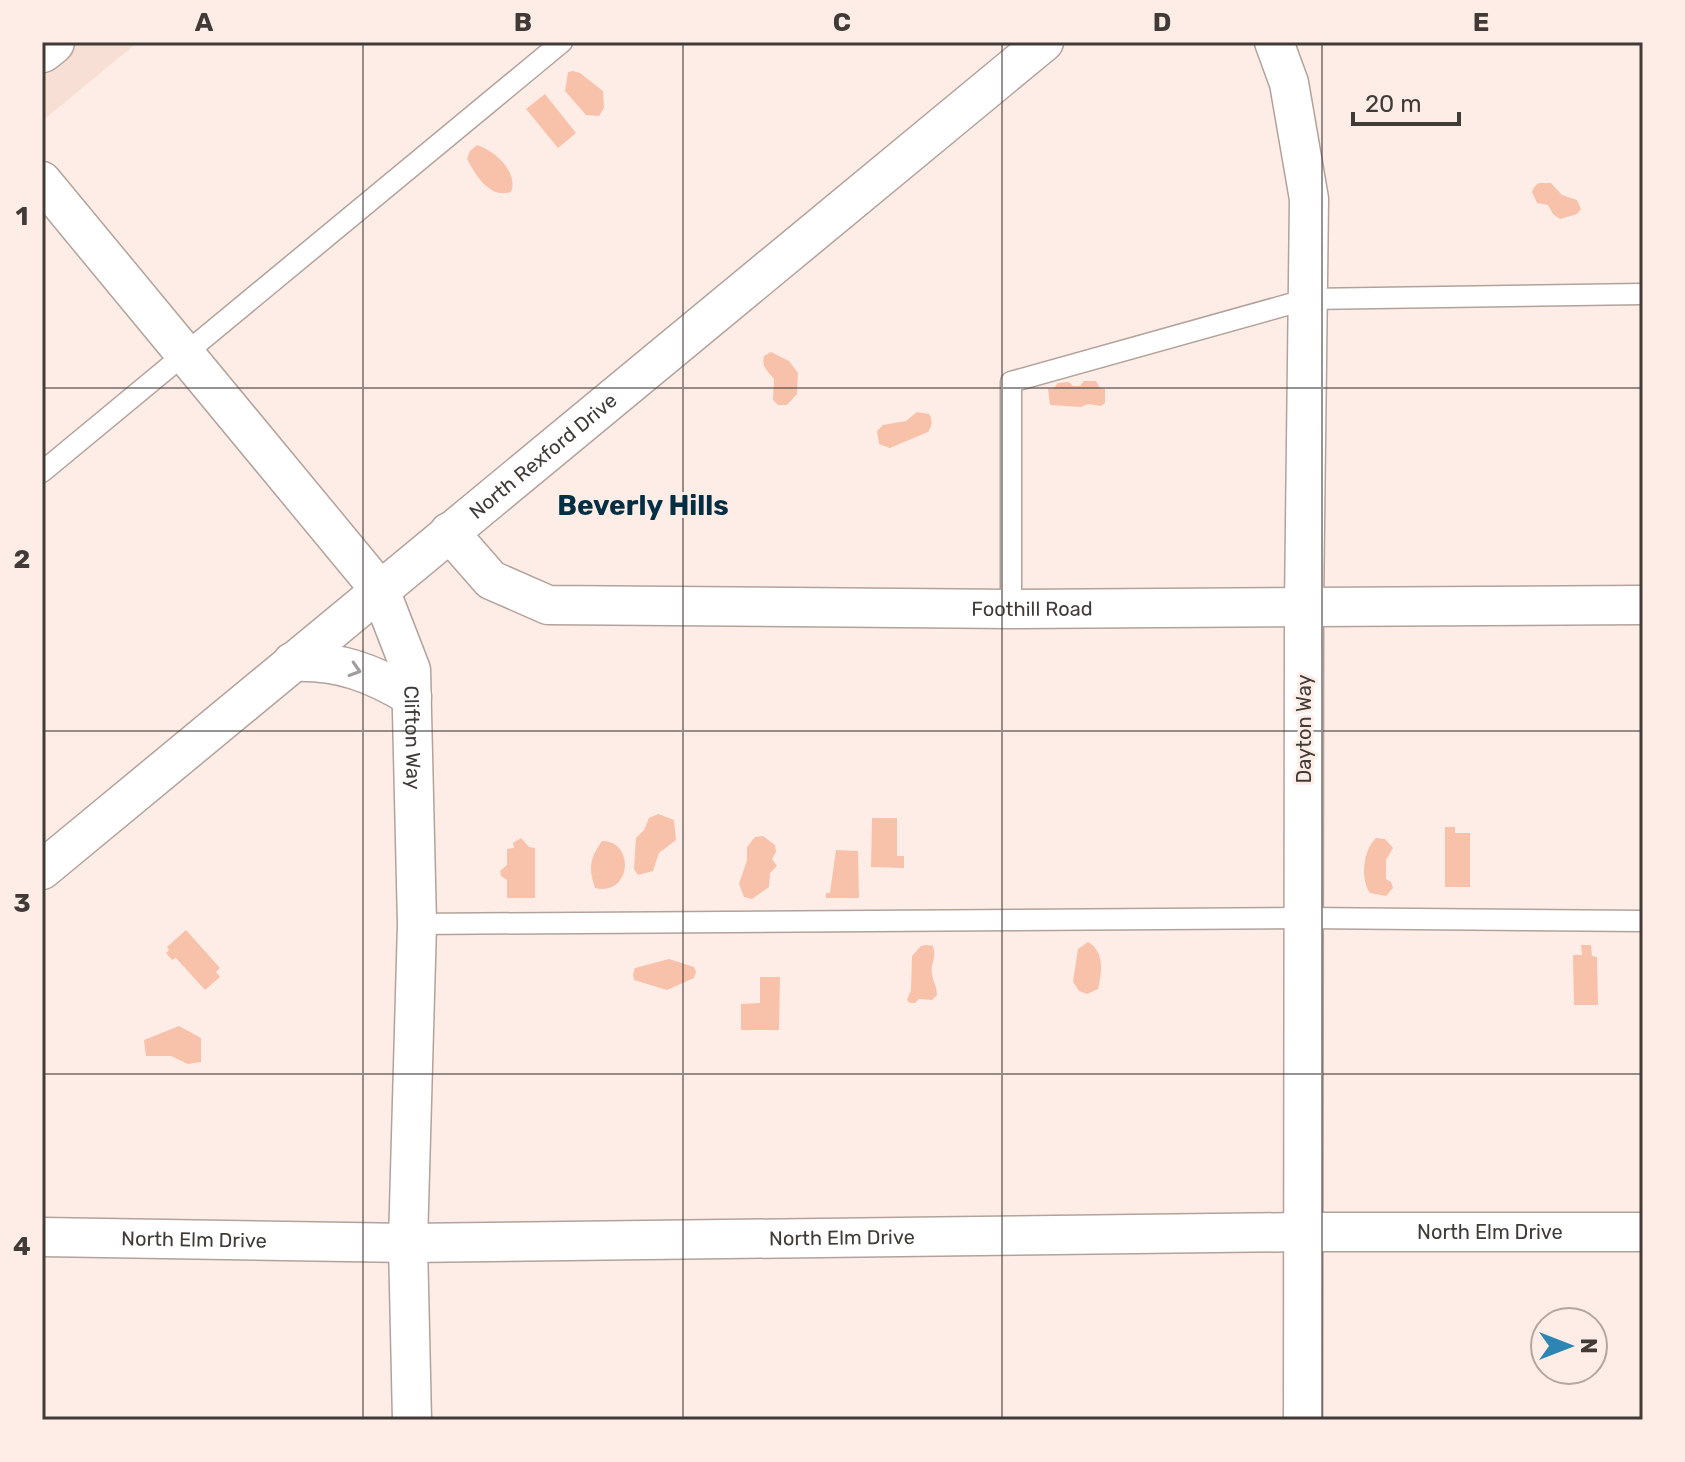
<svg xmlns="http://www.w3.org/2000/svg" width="1685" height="1462" font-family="Rubik,sans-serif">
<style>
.built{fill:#f8dfd5}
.water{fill:#f8c1aa}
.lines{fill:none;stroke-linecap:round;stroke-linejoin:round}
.service-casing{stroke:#b2a29c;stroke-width:23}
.minor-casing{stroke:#b2a29c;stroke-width:41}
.tertiary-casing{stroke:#b2a29c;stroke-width:47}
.service{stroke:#fff;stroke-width:20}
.minor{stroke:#fff;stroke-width:38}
.tertiary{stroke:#fff;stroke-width:44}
.oneway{stroke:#a09d9c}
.grid{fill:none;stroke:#413b38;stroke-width:2;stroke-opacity:0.55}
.labels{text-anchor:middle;stroke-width:6;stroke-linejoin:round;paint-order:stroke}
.street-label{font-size:20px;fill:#413b38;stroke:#feede6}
.district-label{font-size:28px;font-weight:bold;fill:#032f45;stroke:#feede6}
.neatline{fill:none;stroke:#413b38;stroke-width:3}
.grid-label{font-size:26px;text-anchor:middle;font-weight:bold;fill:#413b38}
</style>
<rect width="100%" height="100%" fill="#feede6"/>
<!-- built -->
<path class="built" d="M42,42H138L42,121Z"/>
<!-- water -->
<path class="water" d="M573,71L580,73L603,91L604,108L599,116L586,115L565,91L568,72Z
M545,94L576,133L558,148L526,109Z
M477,145C494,150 519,172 511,192C490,199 476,176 467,159L470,151Z
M1539,183H1551L1562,195L1577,200L1581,209L1577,214L1560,219L1553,214L1548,205L1537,203L1532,192L1534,187Z
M771,352L789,361L798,373L797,394L787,405H778L773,400L774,379C768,371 761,367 764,356Z
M1084,381H1096L1100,388L1105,389V403L1101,406L1088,404L1081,407L1050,405L1048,389L1054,388L1058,383L1069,382L1073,386H1080Z
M917,412L929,414C933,420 932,426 928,432L890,448L879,444L877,431L883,425L906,421Z
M658,814L674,820L676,840L659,853L653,871L638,875L634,869L636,838L644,830L649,818Z
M872,818H897V856H904V868L871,867Z
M1445,827H1455V833H1470V887H1445Z
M763,836L775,845L776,852L772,859L777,866L770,873L769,887L752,899L744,897L739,884L747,860V847L755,837Z
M521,838L529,847L535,848V898H507V880L501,876L500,871L507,865V849L514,848L513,843Z
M1376,838L1385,839L1393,848L1386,860V879L1391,882L1393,888L1386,896L1370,893C1360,879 1363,850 1376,838Z
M602,841C636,841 631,897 595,888C588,868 590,858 602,841Z
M836,850L858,851L859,898H826V893H830Z
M186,930L220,968L216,972L220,977L205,990L176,958L172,960L166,953L169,950L167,947Z
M1088,942C1105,952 1102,972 1098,989L1087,994L1079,991L1073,982L1078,949Z
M927,945L933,946C937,959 930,964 932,974C933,982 937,986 937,995L932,1000L919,999L915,1003H910L907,1000L911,990L912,956L921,946Z
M1581,945H1591L1592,956L1597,957L1598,1005H1574L1573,955H1582Z
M669,959L694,967L696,972L694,978L667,990L634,980L633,974L635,968Z
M760,977H780L779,1030H741V1004L760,1003Z
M179,1026L201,1038V1062L188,1064L171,1056H146L144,1040Z"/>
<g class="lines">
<!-- service casing -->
<g class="service-casing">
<path id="service" d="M42,472L562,42
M1011,609V382L1308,299L1643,294
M417,924L1305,918L1643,921"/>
</g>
<!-- minor casing -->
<g class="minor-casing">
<g id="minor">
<path d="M1274,42L1289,83L1309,199L1304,606L1303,1420"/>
<path id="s1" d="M42,181L380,590L411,670L417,924L408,1243L412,1420"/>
<path id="s2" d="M449,532L491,580L548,605L1011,609L1643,605"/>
<path d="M292,662C338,660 373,673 412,697"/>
<path id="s3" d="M42,870L1044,42"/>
<path id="s4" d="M42,1237L408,1243L1301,1232H1643"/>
</g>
</g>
<!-- tertiary casing -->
<g class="tertiary-casing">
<path id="tertiary" d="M42,50L52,42"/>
</g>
<!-- service -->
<use href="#service" class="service"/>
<!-- minor -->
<use href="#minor" class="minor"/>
<!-- tertiary -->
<use href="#tertiary" class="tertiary"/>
</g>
<!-- one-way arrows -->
<defs><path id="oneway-chevron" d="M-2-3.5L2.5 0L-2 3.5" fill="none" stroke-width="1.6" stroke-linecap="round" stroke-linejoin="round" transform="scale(2)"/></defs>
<use class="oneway" href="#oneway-chevron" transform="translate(355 670) rotate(17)"/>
<!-- grid -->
<path class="grid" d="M363,42V1420M683,42V1420M1002,42V1420M1322,42V1420M42,388H1643M42,731H1643M42,1074H1643"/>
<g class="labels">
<!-- street labels -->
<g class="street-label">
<text dy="7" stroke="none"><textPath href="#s3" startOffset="650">North Rexford Drive</textPath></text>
<text dy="7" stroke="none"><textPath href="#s2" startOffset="610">Foothill Road</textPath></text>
<text transform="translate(1304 729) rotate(-90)" y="7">Dayton Way</text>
<text dy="7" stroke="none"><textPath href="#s1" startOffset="684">Clifton Way</textPath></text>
<text dy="7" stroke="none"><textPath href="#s4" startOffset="1448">North Elm Drive</textPath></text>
<text dy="7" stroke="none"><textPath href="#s4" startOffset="800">North Elm Drive</textPath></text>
<text dy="7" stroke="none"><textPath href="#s4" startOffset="152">North Elm Drive</textPath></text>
</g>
<!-- district labels -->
<g class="district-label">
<text x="643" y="515">Beverly Hills</text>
</g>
</g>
<!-- border -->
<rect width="1685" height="1462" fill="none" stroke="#feede6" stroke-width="88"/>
<!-- north arrow -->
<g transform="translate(1569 1346) rotate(90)"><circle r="38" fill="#feede6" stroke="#b2a6a0" stroke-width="2"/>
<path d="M0-6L14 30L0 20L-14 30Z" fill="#2d85b3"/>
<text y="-12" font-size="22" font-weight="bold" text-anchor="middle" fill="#413b38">N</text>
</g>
<!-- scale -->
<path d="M1353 112v12h106v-12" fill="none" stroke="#413b38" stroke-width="4"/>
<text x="1365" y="112" font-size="24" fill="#413b38" stroke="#feede6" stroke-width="6" paint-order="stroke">20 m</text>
<rect x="44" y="44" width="1597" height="1374" class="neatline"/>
<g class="grid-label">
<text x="204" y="31">A</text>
<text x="523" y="31">B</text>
<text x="842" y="31">C</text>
<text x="1162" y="31">D</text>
<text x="1481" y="31">E</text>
<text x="22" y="225">1</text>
<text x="22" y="568">2</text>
<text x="22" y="912">3</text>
<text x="22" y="1255">4</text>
</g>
</svg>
